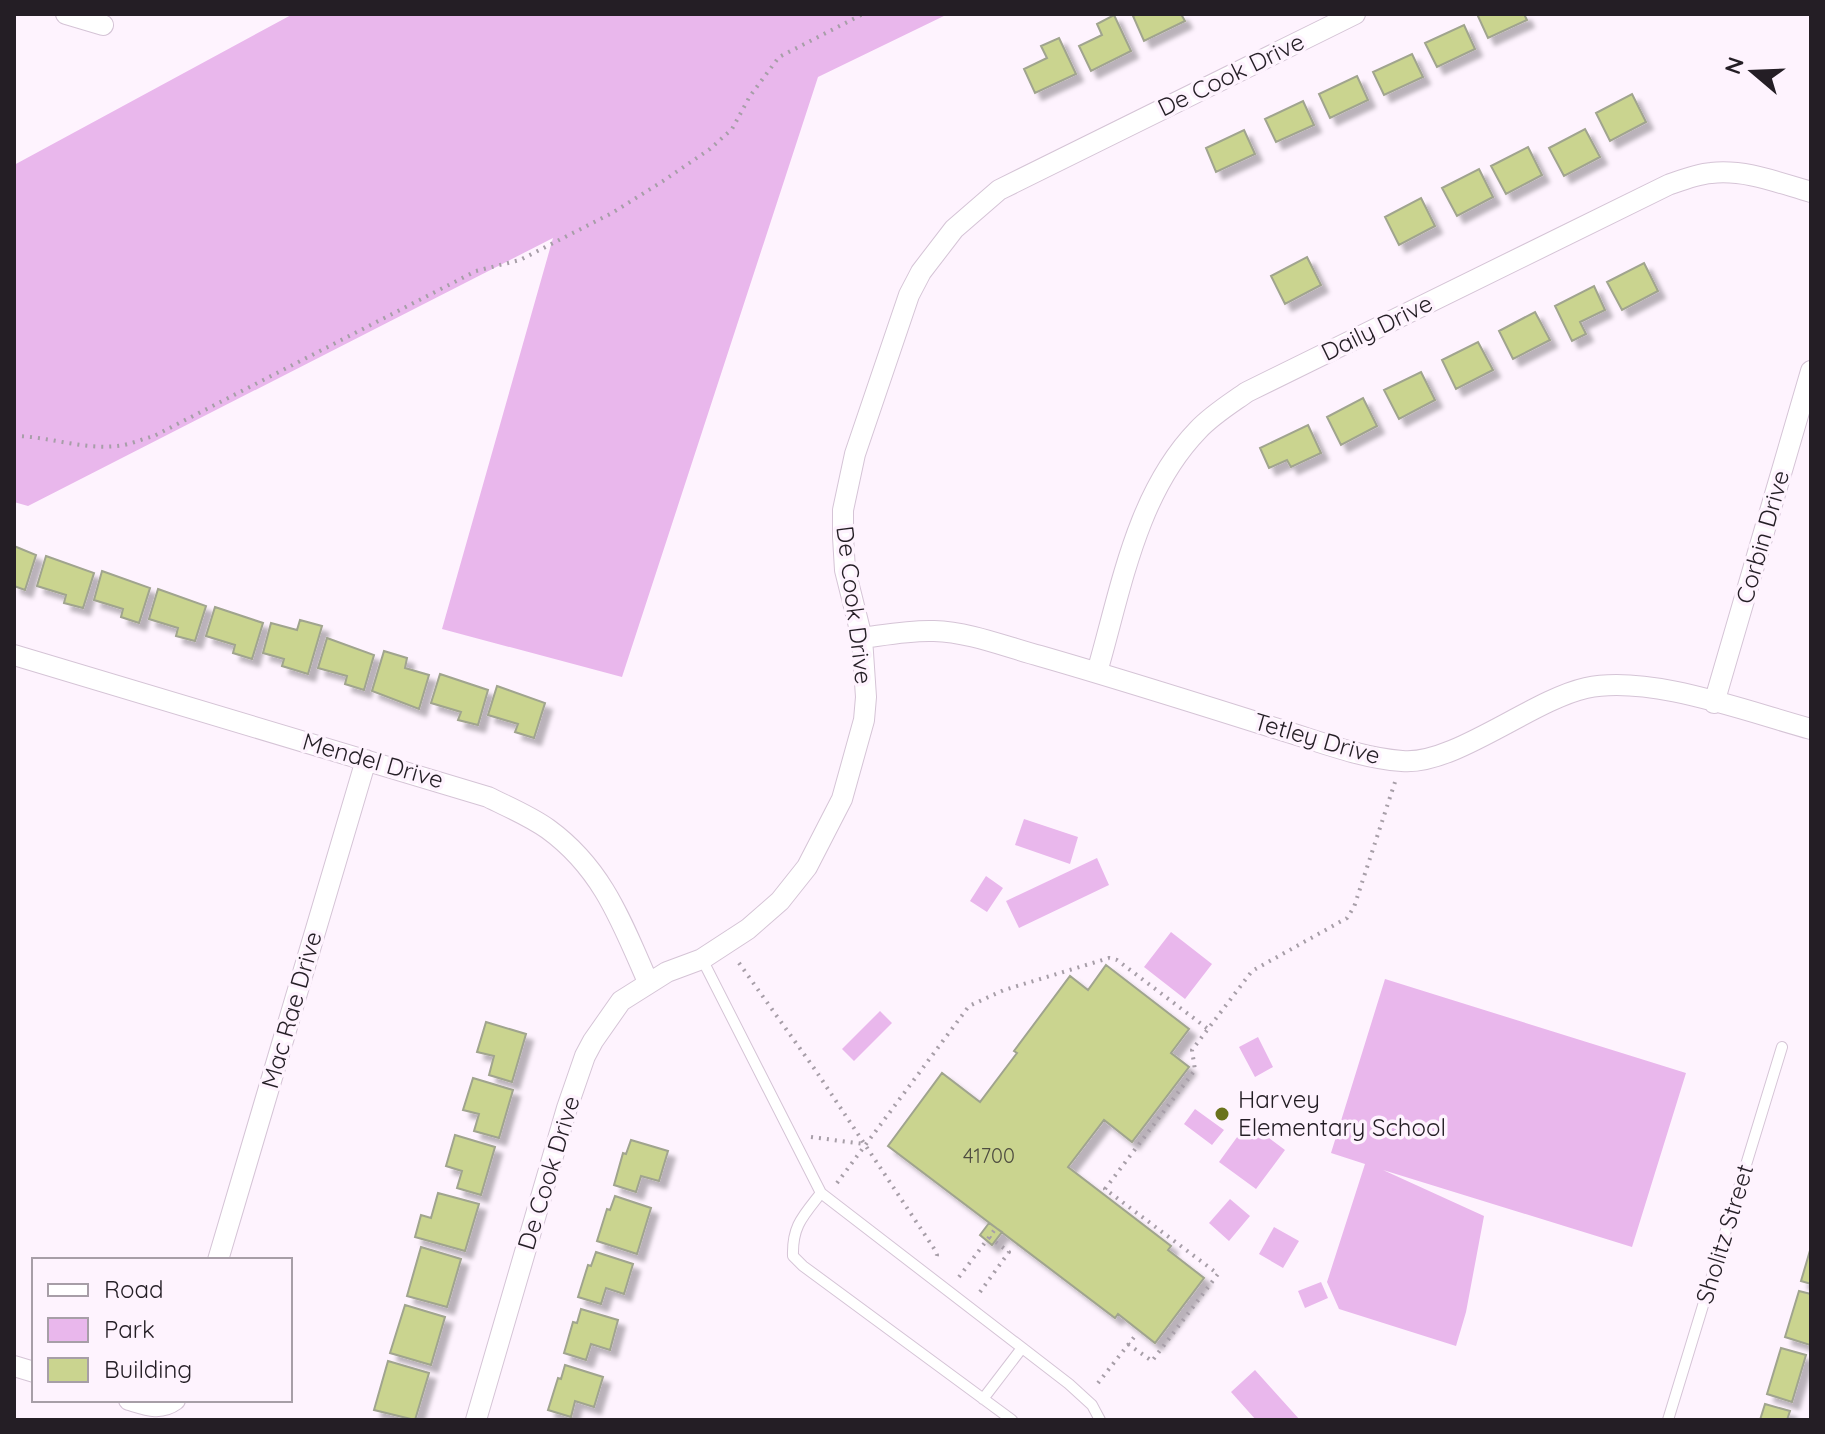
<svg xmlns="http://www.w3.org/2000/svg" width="1825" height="1434" font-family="Quicksand,sans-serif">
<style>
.green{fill:#e9b7ec}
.building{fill:#cad48f;stroke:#a0a48e;stroke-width:2;filter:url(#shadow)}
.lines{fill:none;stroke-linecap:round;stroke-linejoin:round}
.lane-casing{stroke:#d5c4d6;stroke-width:12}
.street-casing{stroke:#d5c4d6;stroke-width:22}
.path{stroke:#a79ea8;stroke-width:4;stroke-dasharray:2 6;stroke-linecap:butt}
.lane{stroke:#fff;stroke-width:10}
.street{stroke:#fff;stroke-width:20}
.poi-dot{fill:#6a731c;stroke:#fef3fe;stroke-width:3}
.labels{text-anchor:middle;stroke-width:7;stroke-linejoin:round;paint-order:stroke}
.number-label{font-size:20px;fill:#4e4c40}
.street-label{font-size:24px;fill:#241e25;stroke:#fef3fe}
.poi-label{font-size:24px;fill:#241e25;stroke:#fef3fe;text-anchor:start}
</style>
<defs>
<filter id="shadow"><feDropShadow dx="7" dy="7" stdDeviation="2" flood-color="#0004"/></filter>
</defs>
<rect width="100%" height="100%" fill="#fef3fe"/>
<!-- green -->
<path class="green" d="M293,14H948L818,77L622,677L442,629L553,238L28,506L14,502V165Z
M1024,819L1078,837L1070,864L1015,845Z
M1097,858L1109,885L1019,928L1006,901Z
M986,876L1003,888L987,912L970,901Z
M1171,932L1212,964L1185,999L1144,967Z
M1385,979L1686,1073L1632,1247L1383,1170L1484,1216L1466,1312L1456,1346L1339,1309L1327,1282L1365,1164L1331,1153Z
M880,1011L892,1023L854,1061L842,1049Z
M1258,1037L1273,1067L1255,1077L1239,1047Z
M1195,1109L1224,1130L1212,1145L1184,1124Z
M1248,1122L1285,1150L1256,1189L1219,1162Z
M1230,1199L1250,1216L1229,1241L1209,1223Z
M1274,1227L1299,1241L1283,1268L1259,1254Z
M1321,1282L1328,1298L1305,1308L1298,1291Z
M1255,1370L1300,1420H1256L1231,1392Z"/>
<!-- building -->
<path class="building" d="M1137,14H1181L1185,21L1144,41L1133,16Z
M1477,14H1524L1527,20L1488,38Z
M1114,15L1131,51L1091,71L1079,46L1102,35L1097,24Z
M1464,25L1475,49L1437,67L1425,43Z
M1059,38L1076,74L1035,93L1024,69L1047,58L1041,46Z
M1412,54L1423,77L1384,95L1373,72Z
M1357,76L1368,100L1330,118L1319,94Z
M1632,94L1646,122L1610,141L1596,113Z
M1303,101L1314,125L1276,142L1265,119Z
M1585,129L1600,157L1564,176L1549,148Z
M1244,130L1255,154L1216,172L1206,148Z
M1528,147L1542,175L1506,194L1491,166Z
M1479,169L1493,197L1457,216L1442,188Z
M1421,198L1435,226L1399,245L1385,217Z
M1307,257L1321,285L1285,304L1271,276Z
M1644,263L1658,291L1622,310L1607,282Z
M1594,286L1605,310L1580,322L1586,334L1572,341L1555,306Z
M1535,312L1550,340L1513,359L1499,331Z
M1478,342L1493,370L1456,389L1442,360Z
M1421,372L1435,400L1399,419L1384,390Z
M1363,398L1377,426L1341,445L1327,417Z
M1308,425L1321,453L1291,467L1287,460L1269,468L1260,448Z
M14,546L36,555L25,590L14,586Z
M46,556L94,573L83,608L64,603L66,595L37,586Z
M102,571L150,588L139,623L121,617L123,609L94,600Z
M158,589L206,606L195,641L176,636L178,628L149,619Z
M215,607L263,623L252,659L233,653L235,645L206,636Z
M300,620L322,626L308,674L282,666L284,659L263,653L271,623L297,630Z
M327,638L374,655L364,690L345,684L347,676L318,668Z
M384,651L407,658L405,668L429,675L419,709L372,691Z
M440,674L488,690L478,725L458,720L461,712L431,703Z
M497,686L545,703L534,738L515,732L518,724L488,715Z
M1106,965L1189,1029L1171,1053L1189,1067L1132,1142L1104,1120L1068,1167L1171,1246L1168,1250L1204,1278L1155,1343L1118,1314L1115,1318L888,1146L942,1073L980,1102L1017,1053L1014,1051L1070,976L1088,990Z
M486,1022L526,1034L512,1082L489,1075L494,1056L477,1052Z
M473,1078L513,1090L499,1138L474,1131L479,1114L463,1110Z
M455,1135L495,1147L481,1195L457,1188L462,1171L446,1166Z
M631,1140L668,1151L659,1181L641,1176L636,1192L614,1185L623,1153L626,1154Z
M438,1193L479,1204L465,1251L415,1237L421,1215L431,1218Z
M615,1196L651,1208L637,1254L597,1241L607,1209L610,1210Z
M989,1223L1002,1232L992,1245L980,1235Z
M421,1247L461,1259L447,1307L407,1296Z
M1811,1247V1284L1801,1281Z
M596,1252L633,1264L624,1294L606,1288L601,1304L578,1297L588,1265L591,1266Z
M1799,1291L1811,1294L1810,1345L1785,1337Z
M405,1305L445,1317L431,1365L390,1353Z
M581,1309L618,1320L610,1350L591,1344L586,1360L564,1353L573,1322L577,1323Z
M1781,1348L1806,1355L1792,1402L1767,1394Z
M388,1361L429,1373L415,1420L374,1410Z
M565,1365L603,1377L594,1407L575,1401L571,1417L548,1410L558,1378L561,1379Z
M1765,1404L1790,1411L1787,1420H1760Z"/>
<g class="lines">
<!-- lane casing -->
<g class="lane-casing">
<path id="lane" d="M702,959L821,1193L1069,1384L1092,1405L1100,1420
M821,1193C803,1216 792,1226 793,1256L803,1266L1012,1420
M983,1399L1022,1348
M1668,1420L1782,1047"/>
</g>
<!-- street casing -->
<g class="street-casing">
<path id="street" d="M66,14L103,25
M862,638C885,635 910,630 934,631C970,632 1006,647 1040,656C1120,679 1199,704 1278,729C1318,741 1360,758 1402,761C1453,766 1532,700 1586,688C1649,674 1748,712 1811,729
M14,655L488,797C508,807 530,816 548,829C603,869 622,923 648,982
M1097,672C1121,590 1136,494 1198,430C1212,415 1230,404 1247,392L1668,185C1682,180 1697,174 1711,173C1745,169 1779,183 1811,192
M1714,703L1811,371
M218,1260L366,760
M14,1366L34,1372
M129,1400C146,1405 160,1411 175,1400
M476,1420L567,1108L585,1056L593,1041L621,1001L667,972L702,959L748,929L780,901L807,867L842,799L864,720L866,697L862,638L845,570L843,537V510L855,454L909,295L921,272L954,229L999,190L1355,14"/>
</g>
<!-- path -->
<path class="path" d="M14,436C48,436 82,450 117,446C129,445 142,439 154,436L476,271L520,260L612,213L663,181L710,149L732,129L750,96L779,57L863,14
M739,963L816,1071L935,1250L937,1255L936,1259
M811,1137L864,1144
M837,1183L969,1006L1004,990L1109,958L1117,960L1208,1029
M959,1277L996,1228
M980,1292L1009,1252L989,1237
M1128,1344L1152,1361L1218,1274L1105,1189L1195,1070L1192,1050L1252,971L1347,918L1354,907L1396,779
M1098,1383L1135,1336"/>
<!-- lane -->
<use href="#lane" class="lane"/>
<!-- street -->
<use href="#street" class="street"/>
</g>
<!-- markers -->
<circle class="poi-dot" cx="1222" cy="1114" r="8"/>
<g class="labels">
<!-- number labels -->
<g class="number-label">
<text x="989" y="1163">41700</text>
</g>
<!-- street labels -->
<g class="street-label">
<text transform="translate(1231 75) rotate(-26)" y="8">De Cook Drive</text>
<text transform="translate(1377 328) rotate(-26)" y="8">Daily Drive</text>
<text transform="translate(1763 537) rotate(-74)" y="8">Corbin Drive</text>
<text transform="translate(854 605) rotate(83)" y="8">De Cook Drive</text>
<text transform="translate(1317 739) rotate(16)" y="8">Tetley Drive</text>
<text transform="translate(373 761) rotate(16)" y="8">Mendel Drive</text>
<text transform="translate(292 1010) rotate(-74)" y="8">Mac Rae Drive</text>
<text transform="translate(549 1173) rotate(-73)" y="8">De Cook Drive</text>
<text transform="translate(1725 1234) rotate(-73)" y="8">Sholitz Street</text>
</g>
<!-- poi labels -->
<g class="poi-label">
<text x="1238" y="1108">Harvey<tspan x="1238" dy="28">Elementary School</tspan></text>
</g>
</g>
<!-- border -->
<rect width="1825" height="1434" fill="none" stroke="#241e25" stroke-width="32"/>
<!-- legend -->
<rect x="32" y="1258" width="260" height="144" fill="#fef3fe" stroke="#a79ea7" stroke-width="2"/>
<rect x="48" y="1284" width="40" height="12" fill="#ffffff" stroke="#a79ea7" stroke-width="2"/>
<text x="104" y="1298" font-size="24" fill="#241e25">Road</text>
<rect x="48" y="1318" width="40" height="24" fill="#e9b7ec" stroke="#a79ea7" stroke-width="2"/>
<text x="104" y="1338" font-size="24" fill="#241e25">Park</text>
<rect x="48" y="1358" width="40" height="24" fill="#cad48f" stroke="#a79ea7" stroke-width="2"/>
<text x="104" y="1378" font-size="24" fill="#241e25">Building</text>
<!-- north arrow -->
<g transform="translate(1753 72) rotate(289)" stroke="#fef3fe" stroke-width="6" paint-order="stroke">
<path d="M0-6L14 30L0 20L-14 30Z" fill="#241e25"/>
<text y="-12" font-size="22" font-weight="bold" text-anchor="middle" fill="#241e25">N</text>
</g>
</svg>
